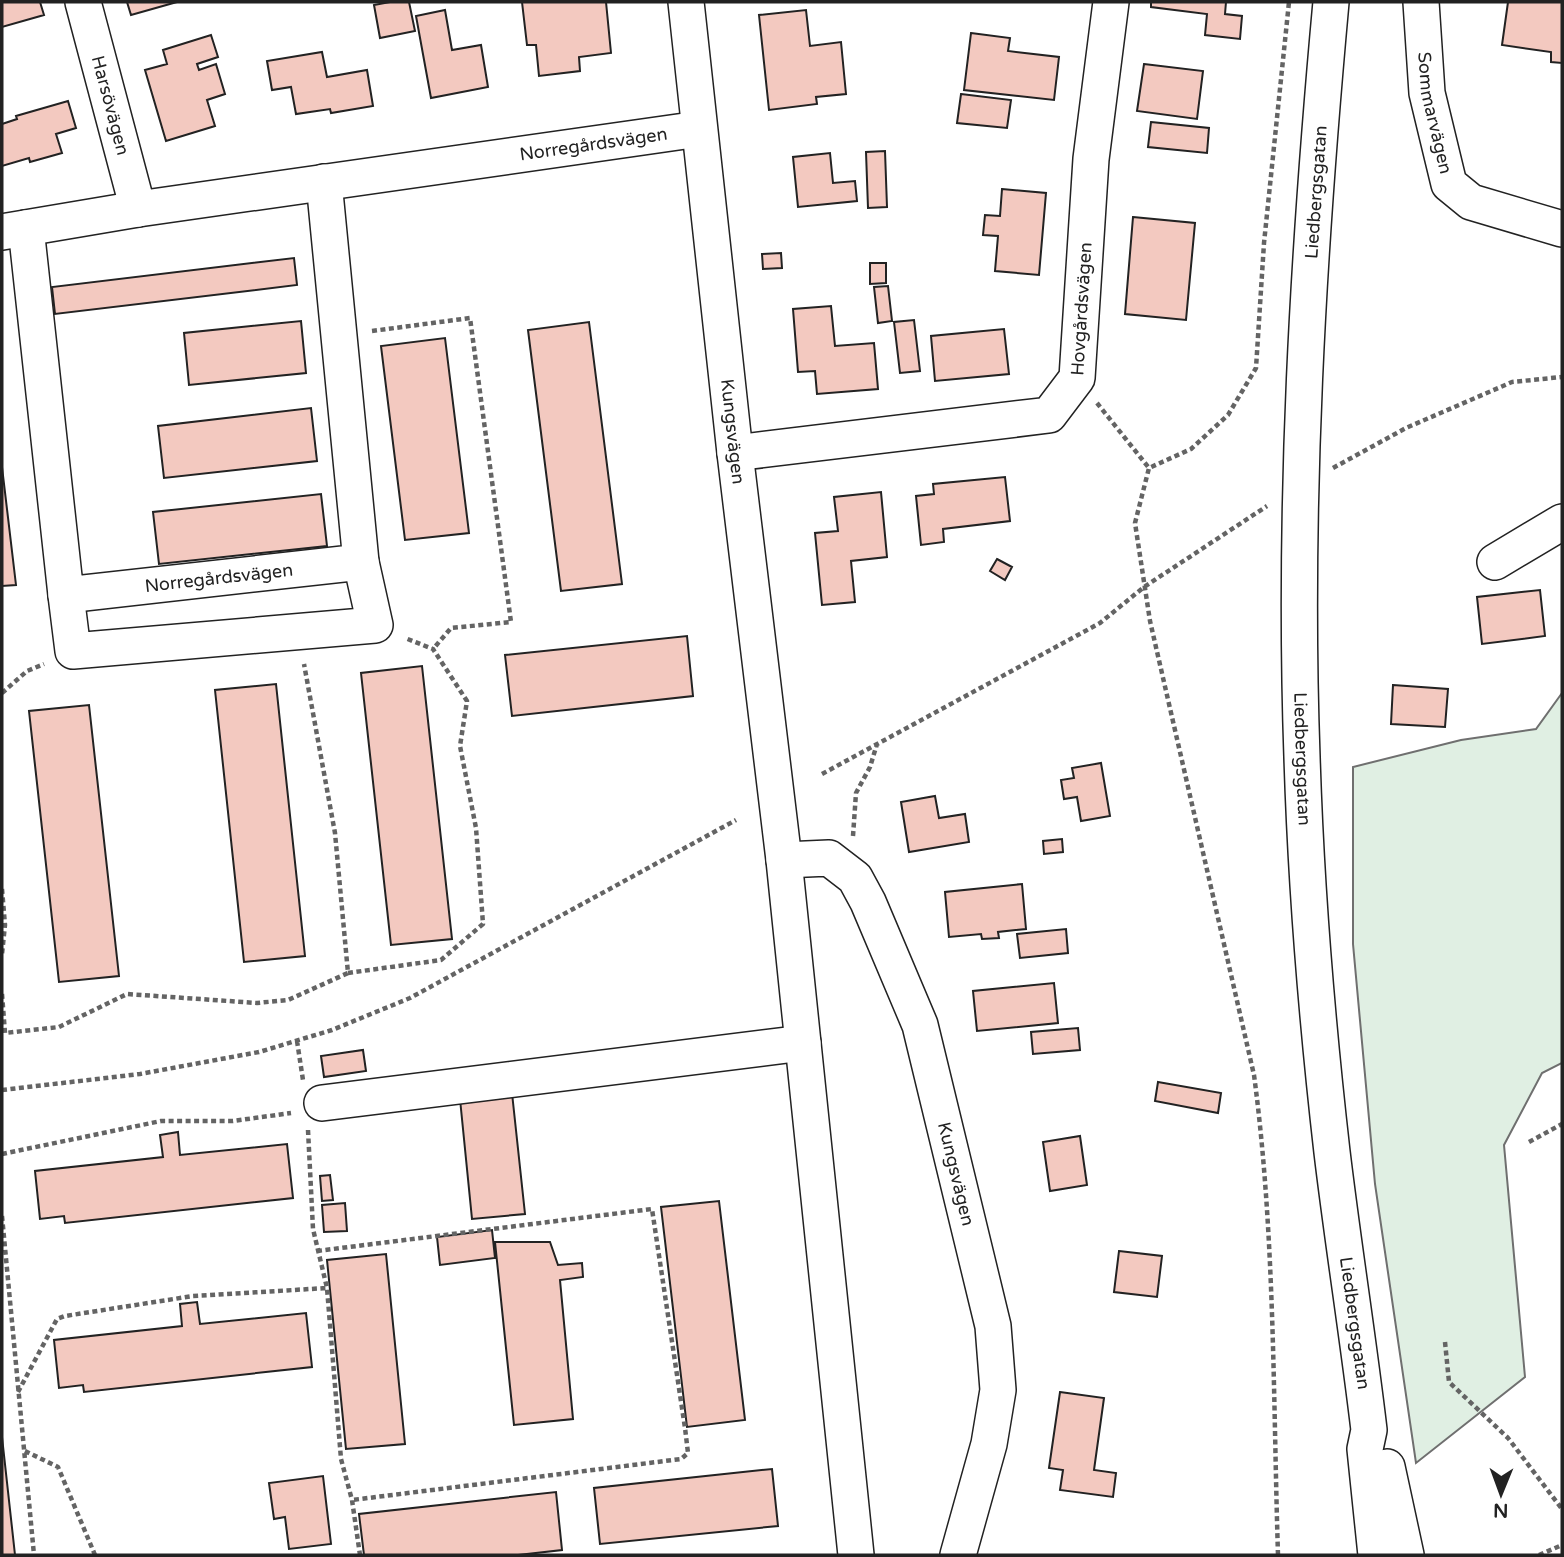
<svg xmlns="http://www.w3.org/2000/svg" width="1564" height="1557" font-family="'Varela Round',sans-serif">
<style>
.green{fill:#e0efe3;stroke:#6f6f6f;stroke-width:2}
.building{fill:#f3c9c0;stroke:#222;stroke-width:2}
.lines{fill:none;stroke-linecap:round;stroke-linejoin:round}
.minor-casing{stroke:#222;stroke-width:38}
.path{stroke:#646464;stroke-width:4.5;stroke-dasharray:5 3.5;stroke-linecap:butt}
.minor{stroke:#fff;stroke-width:35}
.labels{text-anchor:middle;stroke-width:5;stroke-linejoin:round;paint-order:stroke}
.street-label{font-size:18px;fill:#222;stroke:#fff}
</style>
<rect width="100%" height="100%" fill="#fff"/>
<!-- green -->
<path class="green" d="M1562,693V1063L1542,1073L1504,1145L1525,1377L1416,1463L1375,1184L1353,944V767L1461,740L1536,729Z"/>
<!-- building -->
<path class="building" d="M2,2H40L44,15L2,27Z
M127,2H177L131,15Z
M390,2H409L415,31L380,38L374,5Z
M522,2H606L611,53L579,57L580,71L539,76L536,45H527Z
M1151,2H1226L1225,14L1242,16L1240,39L1205,35L1207,14L1151,7Z
M1508,2H1562V63L1551,62V52L1502,45Z
M445,10L452,50L481,45L488,87L431,98L416,16Z
M806,10L810,46L841,42L846,94L816,97L817,104L769,110L759,15Z
M971,33L1010,38L1008,51L1059,57L1054,100L964,90Z
M211,35L218,57L197,64L199,70L216,64L225,94L207,100L215,126L166,141L145,70L167,64L163,50Z
M322,52L327,77L367,70L373,106L331,113L330,109L296,114L291,87L272,90L267,61Z
M1144,64L1203,71L1197,119L1137,111Z
M961,94L1011,100L1007,128L957,123Z
M68,101L76,128L56,134L62,153L30,162L29,158L2,166V124L17,119L16,116Z
M1151,122L1209,128L1207,153L1148,147Z
M885,151L887,207L868,208L866,152Z
M830,153L833,183L855,181L857,201L798,207L793,157Z
M1002,189L1046,193L1039,275L995,271L998,236L983,235L985,215L1000,216Z
M1133,217L1195,223L1186,320L1125,314Z
M781,253L782,268L763,269L762,254Z
M294,258L297,285L55,314L52,287Z
M870,263H886V283L870,284Z
M888,286L892,321L878,323L874,287Z
M831,306L835,346L874,343L878,389L817,394L815,371L798,372L793,309Z
M914,320L920,371L900,373L894,322Z
M301,321L306,373L189,385L184,333Z
M589,322L622,584L561,591L528,330Z
M1004,329L1009,374L935,381L931,336Z
M445,338L469,533L405,540L381,346Z
M311,408L317,461L164,478L158,426Z
M2,467L16,585L2,586Z
M1005,477L1010,521L943,529L944,542L921,545L916,496L934,494L933,484Z
M881,492L887,557L851,561L855,602L822,605L815,533L838,531L834,497Z
M321,494L327,546L159,564L153,512Z
M997,559L1012,567L1005,580L990,571Z
M1540,590L1545,636L1482,644L1477,597Z
M687,636L693,696L512,716L505,655Z
M422,666L452,939L391,945L361,673Z
M276,684L305,956L244,962L215,690Z
M1393,685L1448,689L1445,727L1391,724Z
M89,705L119,976L59,982L29,711Z
M1101,763L1110,816L1081,821L1077,797L1064,799L1061,780L1074,778L1072,768Z
M935,796L939,818L965,814L969,842L909,852L901,802Z
M1062,839L1063,852L1044,854L1043,841Z
M1022,884L1026,929L998,932L999,938L982,939L981,934L949,937L945,892Z
M1066,929L1068,953L1020,958L1017,934Z
M1054,983L1058,1023L977,1031L973,991Z
M1078,1028L1080,1050L1033,1054L1031,1032Z
M363,1050L366,1071L324,1077L321,1056Z
M1158,1082L1221,1093L1218,1113L1155,1101Z
M512,1093L525,1214L472,1219L460,1099Z
M178,1132L180,1155L287,1144L293,1198L65,1223L64,1216L40,1219L35,1171L163,1157L160,1135Z
M1080,1136L1087,1185L1050,1191L1043,1142Z
M330,1175L333,1200L322,1201L320,1176Z
M719,1201L745,1420L687,1427L661,1207Z
M345,1203L347,1231L324,1232L322,1205Z
M492,1230L495,1258L440,1265L437,1237Z
M495,1242H550L558,1265L582,1263L583,1277L560,1280L573,1419L514,1425Z
M1119,1251L1162,1256L1157,1297L1114,1292Z
M386,1254L405,1444L346,1449L327,1260Z
M197,1302L200,1324L306,1313L312,1367L84,1392L83,1385L59,1388L54,1340L182,1326L180,1304Z
M1060,1392L1104,1398L1094,1470L1116,1473L1113,1497L1060,1490L1063,1470L1049,1468Z
M2,1437L15,1555H2Z
M772,1469L778,1526L600,1544L594,1488Z
M323,1476L331,1544L289,1549L285,1517L274,1519L269,1483Z
M556,1492L562,1550L518,1555H364L359,1514Z"/>
<g class="lines">
<!-- minor casing -->
<g class="minor-casing">
<g id="minor">
<path id="s1" d="M83,2L138,209"/>
<path id="s2" d="M686,2L735,453L784,860L856,1555"/>
<path id="s3" d="M1331,2C1308,253 1293,505 1302,757C1306,888 1317,1021 1332,1152C1343,1244 1358,1337 1369,1430L1365,1449L1376,1555"/>
<path id="s4" d="M1421,2L1427,93L1449,184L1471,202L1562,229"/>
<path id="s5" d="M26,228L66,595L361,562L324,182"/>
<path id="s6" d="M2,232L138,209L699,129"/>
<path id="s7" d="M735,453L1049,415L1077,378L1091,159L1111,2"/>
<path d="M1495,562L1562,522"/>
<path d="M66,595L73,651L375,625L361,562"/>
<path id="s8" d="M784,860L829,858L855,878L868,902L920,1025L993,1326L998,1390L989,1444L958,1555"/>
<path d="M322,1103L803,1043"/>
<path d="M1387,1467L1406,1555"/>
</g>
</g>
<!-- path -->
<path class="path" d="M372,331L470,318L511,622L451,628L433,649
M1097,403L1149,468
M1333,468L1406,428L1512,382L1562,377
M2,693L27,671L44,664
M822,774L1100,623L1144,587L1267,506
M853,836L856,793L870,767L877,744
M2,889L5,925L2,954
M348,973L441,960L483,924L476,828L460,746L467,701L433,649L405,638
M2,994L5,1033L59,1027L127,994L257,1003L288,1000L348,973L335,833L304,664
M297,1041L303,1080
M2,1090L140,1074L259,1052L332,1030L410,998L736,820
M308,1130L313,1229L327,1288L341,1459L352,1500L360,1555
M1529,1142L1562,1124
M2,1154L161,1121H233L291,1113
M2,1216L34,1555
M317,1251L652,1209L685,1428L688,1453L681,1459L352,1500
M1445,1342L1449,1382L1508,1438L1562,1509
M18,1392L57,1319L65,1316L193,1296L327,1288
M25,1451L58,1467L95,1555
M1278,1555C1273,1396 1275,1232 1254,1075L1150,621L1135,523L1149,468L1191,449L1228,415L1256,368L1264,243L1289,2
M1539,1555L1562,1545"/>
<!-- minor -->
<use href="#minor" class="minor"/>
</g>
<g class="labels">
<!-- street labels -->
<g class="street-label">
<text dy="6" stroke="none"><textPath href="#s1" startOffset="107">Harsövägen</textPath></text>
<text dy="6" stroke="none"><textPath href="#s4" startOffset="112">Sommarvägen</textPath></text>
<text dy="6" stroke="none"><textPath href="#s6" startOffset="598">Norregårdsvägen</textPath></text>
<text transform="translate(1316 192) rotate(-86)" y="6">Liedbergsgatan</text>
<text dy="6" stroke="none"><textPath href="#s7" startOffset="432">Hovgårdsvägen</textPath></text>
<text dy="6" stroke="none"><textPath href="#s2" startOffset="432">Kungsvägen</textPath></text>
<text dy="6" stroke="none"><textPath href="#s5" startOffset="523">Norregårdsvägen</textPath></text>
<text dy="6" stroke="none"><textPath href="#s3" startOffset="758">Liedbergsgatan</textPath></text>
<text dy="6" stroke="none"><textPath href="#s8" startOffset="392">Kungsvägen</textPath></text>
<text dy="6" stroke="none"><textPath href="#s3" startOffset="1325">Liedbergsgatan</textPath></text>
</g>
</g>
<!-- border -->
<rect width="1564" height="1557" fill="none" stroke="#222222" stroke-width="7"/>
<!-- north arrow -->
<g transform="translate(1501 1494) rotate(181)" stroke="#ffffff" stroke-width="5" paint-order="stroke">
<path d="M0-5L12 26L0 18L-12 26Z" fill="#222222"/>
<text y="-10" font-size="19" font-weight="bold" text-anchor="middle" fill="#222222">N</text>
</g>
</svg>
